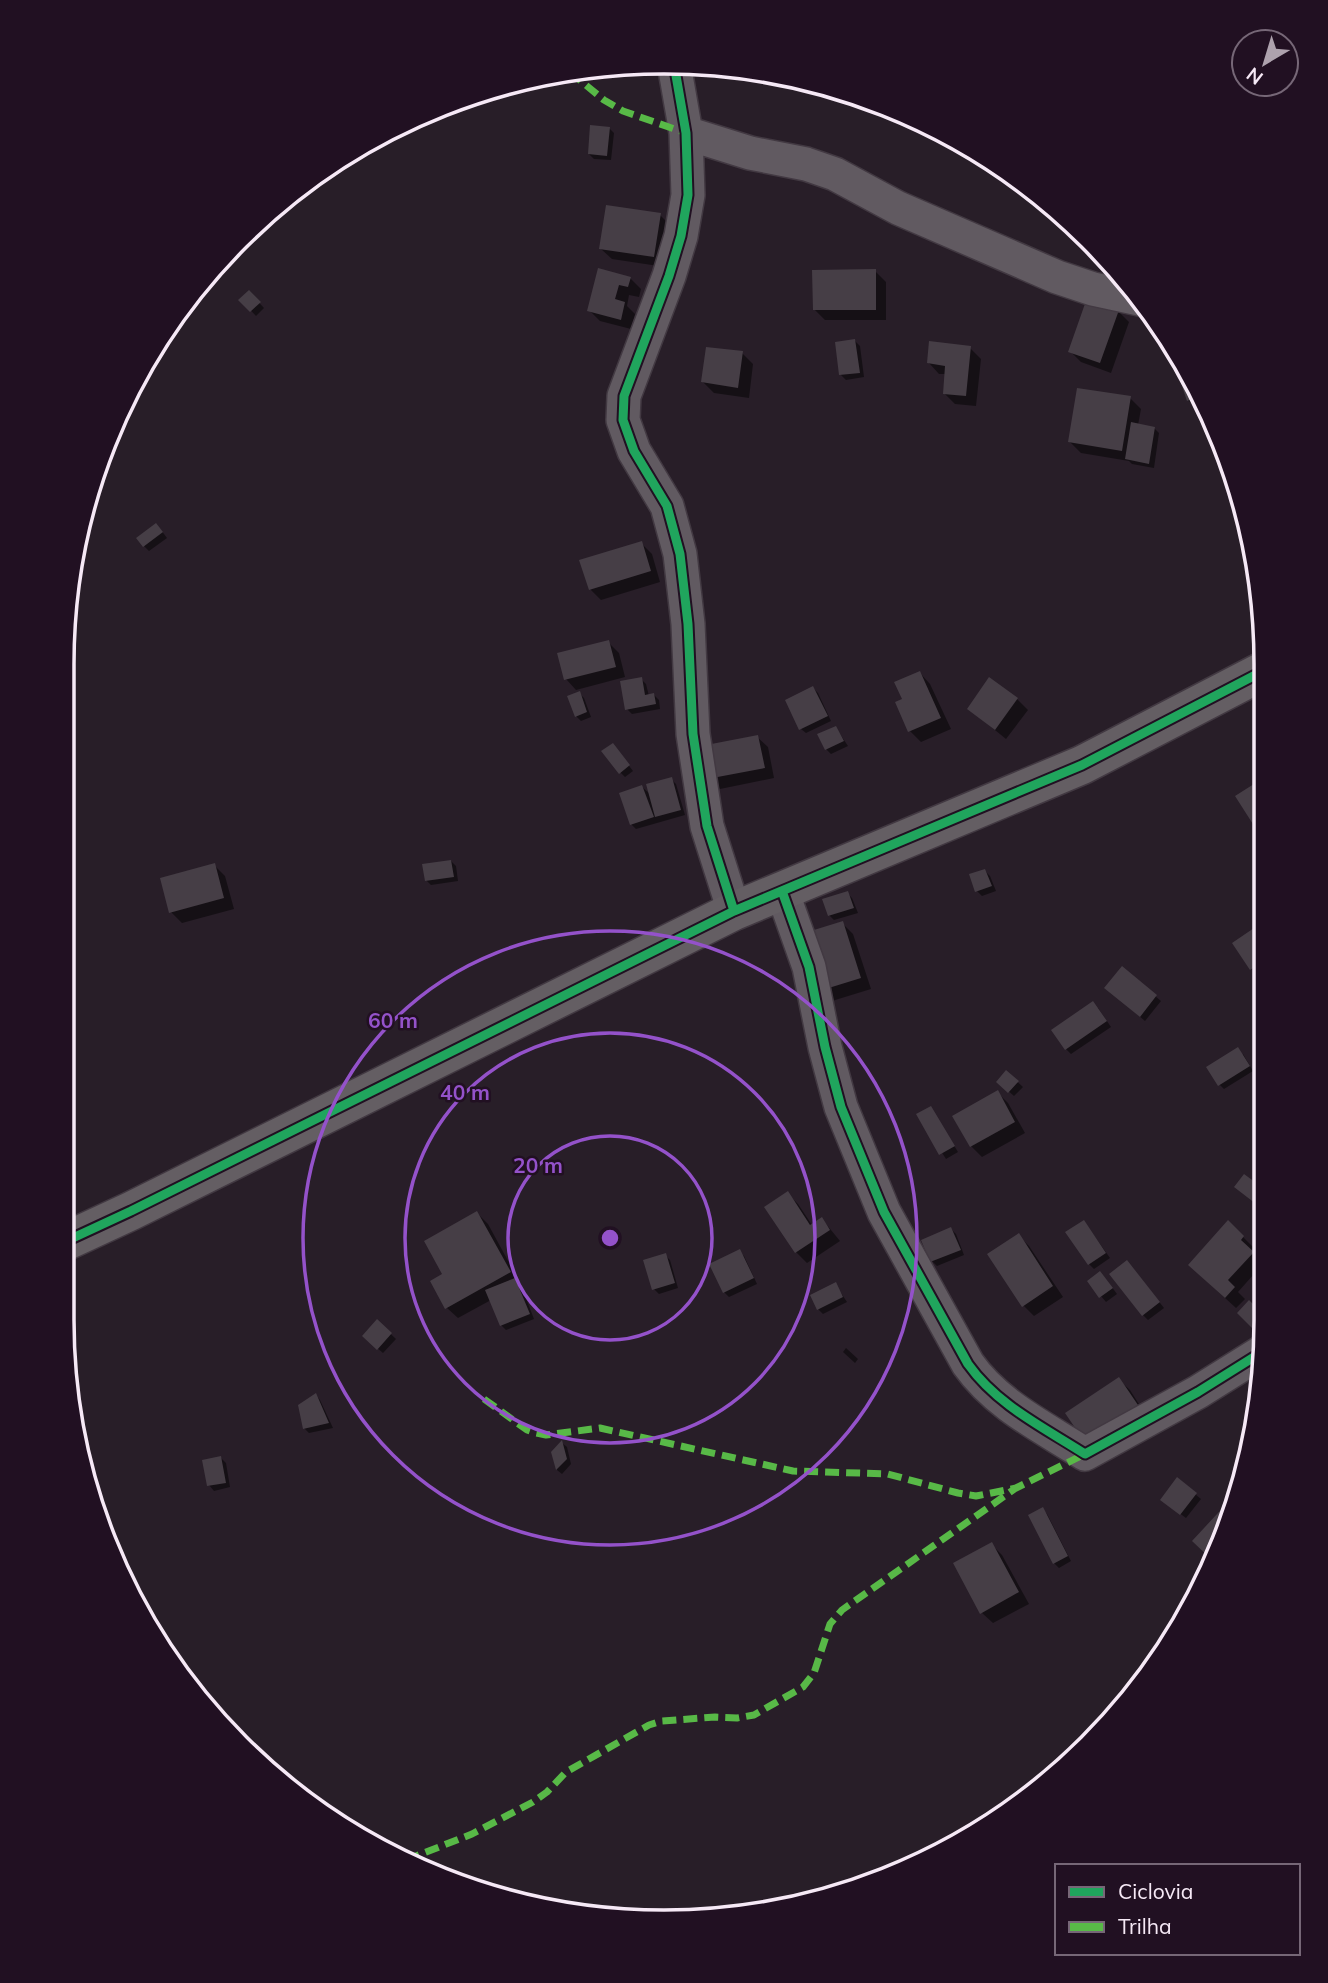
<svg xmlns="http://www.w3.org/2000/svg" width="1328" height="1983" font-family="Mulish,sans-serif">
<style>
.shadow{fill:#0007}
.building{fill:#463e46}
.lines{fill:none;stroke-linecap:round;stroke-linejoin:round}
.street-casing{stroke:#423942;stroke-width:36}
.secondary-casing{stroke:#423942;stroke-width:41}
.street{stroke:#615a61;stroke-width:33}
.secondary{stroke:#645e63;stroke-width:38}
.quiet{stroke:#58b947;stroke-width:7;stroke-dasharray:14 7;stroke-linecap:butt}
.cycleway-casing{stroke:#211022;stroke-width:13}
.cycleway{stroke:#20a55d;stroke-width:9}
.ring{fill:none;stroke:#9452ca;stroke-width:3.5}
.rim{fill:none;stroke:#f6e9f6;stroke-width:3.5}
.centre{fill:#9452ca;stroke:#211022;stroke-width:3.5}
.ring-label{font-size:21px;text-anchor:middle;font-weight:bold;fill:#9452ca;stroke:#211022;stroke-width:5;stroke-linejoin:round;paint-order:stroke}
</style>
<rect width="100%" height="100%" fill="#281e28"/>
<!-- shadow -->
<path class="shadow" d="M609,128L614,133L611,160L594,159L589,154Z
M660,215L671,226L665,267L612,259L601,249Z
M1091,242L1114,267L1099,263L1088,253Z
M599,270L630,278L641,289L639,297L629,295L627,306L635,314L631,329L600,321L589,310Z
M875,271L886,282V320H825L814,309Z
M249,292L264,308L256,316L241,300Z
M1118,311L1129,322L1111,373L1081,362L1070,351Z
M855,341L860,346L864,377L846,380L841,375Z
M970,348L981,359L976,406L955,404L944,393L946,374H939L929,363Z
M742,353L753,364L749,398L714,393L703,382Z
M1185,367L1205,398L1206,401L1193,405L1188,400L1178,369Z
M1130,398L1141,409L1138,425L1154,428L1159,433L1154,468L1132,464L1129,461L1081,453L1070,442Z
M161,530L167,538L149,551L144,546Z
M641,543L652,554L660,582L601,600L590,589Z
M608,642L619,653L625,677L576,690L566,679Z
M920,673L930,684L951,729L921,742L910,731L905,700Z
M641,679L646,684L649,696L654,695L659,700L660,709L632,714L627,709Z
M813,688L818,693L831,721L806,733L801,729Z
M579,693L584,698L591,717L581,721L576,716Z
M1017,699L1028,710L1006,739L969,709Z
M836,728L848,746L831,754L826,749Z
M757,737L768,747L774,778L720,789L709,778Z
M617,750L633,771L625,777L620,772Z
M671,779L676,784L685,815L636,829L631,824L642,787L650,794Z
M451,861L456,866L458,881L431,885L426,880Z
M214,865L225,876L234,909L182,923L171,912Z
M985,871L990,876L996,891L982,896L977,891Z
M847,893L852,898L858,913L834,920L829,915Z
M842,923L853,934L871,989L832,1001L821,990Z
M1264,937V969L1257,974L1235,943Z
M1122,968L1161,1001L1145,1021L1111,992Z
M1264,976V989L1257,981Z
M1098,1008L1111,1027L1071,1054L1066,1049Z
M1243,1054L1253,1071L1224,1089L1219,1084Z
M1007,1072L1023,1087L1014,1096L998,1082Z
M998,1093L1008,1103L1025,1133L982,1157L971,1146Z
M931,1108L958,1152L946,1159L918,1115Z
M787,1193L798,1204L812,1225L822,1219L840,1241L807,1263L796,1252L766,1207Z
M477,1213L488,1224L520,1283L534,1319L506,1330L501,1325L491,1300L458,1318L447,1308L445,1275Z
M1088,1227L1110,1258L1094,1269L1089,1264Z
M951,1229L956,1234L964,1255L937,1266L932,1261Z
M1019,1236L1029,1246L1063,1297L1034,1316L1023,1305Z
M1243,1237L1254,1248L1251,1251L1262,1265L1238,1292L1245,1299L1236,1308L1201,1276Z
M739,1252L744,1256L757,1284L729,1297L724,1292Z
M665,1255L670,1260L678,1288L659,1294L654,1289Z
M1132,1267L1164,1308L1148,1320L1143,1315Z
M1105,1278L1117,1294L1106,1302L1089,1282Z
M835,1284L847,1302L823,1314L818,1309Z
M1239,1313L1262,1315V1334H1261Z
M377,1321L396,1339L383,1353L369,1341Z
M846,1348L858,1359L855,1363L843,1352Z
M1119,1380L1130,1390L1147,1417L1096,1451Z
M316,1395L320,1400L333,1428L309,1433L304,1428Z
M562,1443L567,1447L571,1464L562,1474L557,1470L553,1453Z
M221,1458L226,1463L230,1487L214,1491L209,1485Z
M1177,1479L1201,1499L1186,1518L1167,1504Z
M1228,1505L1229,1506L1213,1559L1195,1541Z
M1042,1509L1047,1514L1071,1561L1059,1568L1054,1563Z
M991,1544L1002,1555L1029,1604L993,1623L982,1613Z"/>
<!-- building -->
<path class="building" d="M590,125L610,127L607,156L588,154Z
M606,205L661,213L654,257L599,249Z
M1089,241L1095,247L1105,258L1086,253Z
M598,268L631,277L628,287L619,285L615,299L625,302L621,320L587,311Z
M876,269V310H813L812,270Z
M249,290L261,302L250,312L238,300Z
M1087,298L1119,310L1100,363L1068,352Z
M855,339L860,373L839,375L835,342Z
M929,341L971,346L966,396L943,394L945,366L927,363Z
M706,347L743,351L738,388L701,382Z
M1184,365L1203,395L1187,401L1176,368Z
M1077,388L1131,396L1122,451L1068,442Z
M1131,422L1155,427L1149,464L1125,459Z
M1217,430L1226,453L1209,441Z
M156,523L163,532L143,547L136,538Z
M642,541L651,571L589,590L579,560Z
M609,640L616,667L564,680L557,653Z
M920,671L941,718L908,732L895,702L902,699L894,682Z
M642,677L645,695L654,693L656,704L625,710L620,681Z
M989,677L1018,698L995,730L967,709Z
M813,686L828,716L799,730L785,700Z
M580,691L587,712L575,717L567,696Z
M836,726L844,741L825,750L817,734Z
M758,735L765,768L707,779L701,746Z
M613,743L630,765L619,774L601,751Z
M672,777L681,810L655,817L646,784Z
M1265,777L1264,828L1258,832L1235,796Z
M642,785L654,817L630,825L619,793Z
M451,860L454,877L425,881L422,864Z
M215,863L224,898L169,913L160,878Z
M985,869L992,886L975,892L969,874Z
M848,891L854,908L828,916L822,899Z
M843,921L861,978L819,991L801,934Z
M1257,926L1264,936V961L1250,970L1232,943Z
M1122,966L1157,995L1140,1017L1104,988Z
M1093,1001L1107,1021L1065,1050L1051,1030Z
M1238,1047L1250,1066L1218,1086L1206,1067Z
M1006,1070L1019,1081L1008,1093L996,1082Z
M998,1090L1015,1122L970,1147L952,1116Z
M931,1106L955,1146L939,1155L916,1114Z
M1244,1174L1263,1188V1204L1260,1207L1234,1187Z
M788,1191L810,1225L822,1217L830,1230L795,1253L764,1207Z
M477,1211L511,1272L445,1309L430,1281L442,1274L424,1241Z
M1084,1220L1106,1253L1088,1265L1065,1232Z
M1228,1220L1244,1236L1241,1240L1254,1252L1228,1280L1235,1287L1225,1298L1188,1265Z
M951,1227L961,1250L930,1262L921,1240Z
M1019,1233L1053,1286L1022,1307L987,1254Z
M740,1249L754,1278L723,1293L709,1264Z
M666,1253L675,1283L652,1290L643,1260Z
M1127,1260L1160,1302L1142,1316L1109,1274Z
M1100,1271L1113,1288L1099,1298L1087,1281Z
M515,1278L530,1314L500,1326L485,1290Z
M836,1282L843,1297L817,1310L810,1295Z
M1249,1300L1262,1313V1324L1255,1331L1237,1313Z
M377,1319L392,1333L377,1350L362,1336Z
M1119,1377L1138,1405L1084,1441L1065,1413Z
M316,1393L329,1423L303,1429L298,1405Z
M562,1440L567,1459L556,1470L551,1452Z
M221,1456L226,1483L207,1486L202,1460Z
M1177,1477L1197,1493L1180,1515L1160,1500Z
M1230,1500L1212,1560L1192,1541Z
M1043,1507L1068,1556L1053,1564L1028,1515Z
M992,1542L1019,1592L980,1614L953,1563Z"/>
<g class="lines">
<!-- street casing -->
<g class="street-casing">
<path id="street" d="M674,64L686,133L688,195L681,236L669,276L624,396L623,420L634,451L667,506L680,554L688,624L693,734L707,826L734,911
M686,133L750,153L806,164L835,174L898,208L1057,277L1093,289L1144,300
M782,891L809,967L825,1047L841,1107L884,1212L968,1364C997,1405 1043,1427 1085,1454L1198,1392L1262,1352"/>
</g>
<!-- secondary casing -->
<g class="secondary-casing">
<path id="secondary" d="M62,1243L131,1211L734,911L1082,765L1265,670"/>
</g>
<!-- street -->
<use href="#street" class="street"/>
<!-- secondary -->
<use href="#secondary" class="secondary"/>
<!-- quiet -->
<path class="quiet" d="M570,72L604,100L623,111L686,133
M484,1399L527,1430L536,1433L546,1435L600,1428L793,1471L888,1474L958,1493L976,1496L1016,1488L1085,1454
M406,1860L472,1834L533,1802L547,1792L566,1772L649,1725L662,1721L715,1717L737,1718L754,1715L803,1687L814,1673L830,1624L842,1610L1016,1488"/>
<!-- cycleway casing -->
<g class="cycleway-casing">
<path id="cycleway" d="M674,64L686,133L688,195L681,236L669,276L624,396L623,420L634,451L667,506L680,554L688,624L693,734L707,826L734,911
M782,891L809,967L825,1047L841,1107L884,1212L968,1364C997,1405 1043,1427 1085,1454L1198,1392L1262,1352
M62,1243L131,1211L734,911L1082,765L1265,670"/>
</g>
<!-- cycleway -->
<use href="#cycleway" class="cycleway"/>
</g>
<!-- distance rings -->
<g class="ring">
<circle cx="610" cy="1238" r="102"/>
<circle cx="610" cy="1238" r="205"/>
<circle cx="610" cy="1238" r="307"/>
</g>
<!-- crop -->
<path d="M0 0H1328V1983H0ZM664 74H664A590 590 0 0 1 1254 664V1320A590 590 0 0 1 664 1910H664A590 590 0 0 1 74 1320V664A590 590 0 0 1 664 74Z" fill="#211022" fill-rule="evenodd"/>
<path class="rim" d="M664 74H664A590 590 0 0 1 1254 664V1320A590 590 0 0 1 664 1910H664A590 590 0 0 1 74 1320V664A590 590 0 0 1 664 74Z"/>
<circle cx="610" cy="1238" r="10" class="centre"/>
<g class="ring-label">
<text x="393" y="1028">60 m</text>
<text x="465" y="1100">40 m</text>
<text x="538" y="1173">20 m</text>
</g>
<!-- legend -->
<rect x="1055" y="1864" width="245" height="91" fill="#211022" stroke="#766777" stroke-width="2"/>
<rect x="1069" y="1887" width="35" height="10" fill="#20a55d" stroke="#766777" stroke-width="2"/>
<text x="1118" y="1899" font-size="21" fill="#f6e9f6">Ciclovia</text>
<rect x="1069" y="1922" width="35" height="10" fill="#58b947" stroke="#766777" stroke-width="2"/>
<text x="1118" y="1934" font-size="21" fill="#f6e9f6">Trilha</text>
<!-- north arrow -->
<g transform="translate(1265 63) rotate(218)"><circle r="33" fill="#211022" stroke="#766777" stroke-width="2"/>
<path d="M0-5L12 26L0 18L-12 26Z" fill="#aea2ae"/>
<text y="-10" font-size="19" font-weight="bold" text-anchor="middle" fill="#f6e9f6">N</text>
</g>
</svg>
